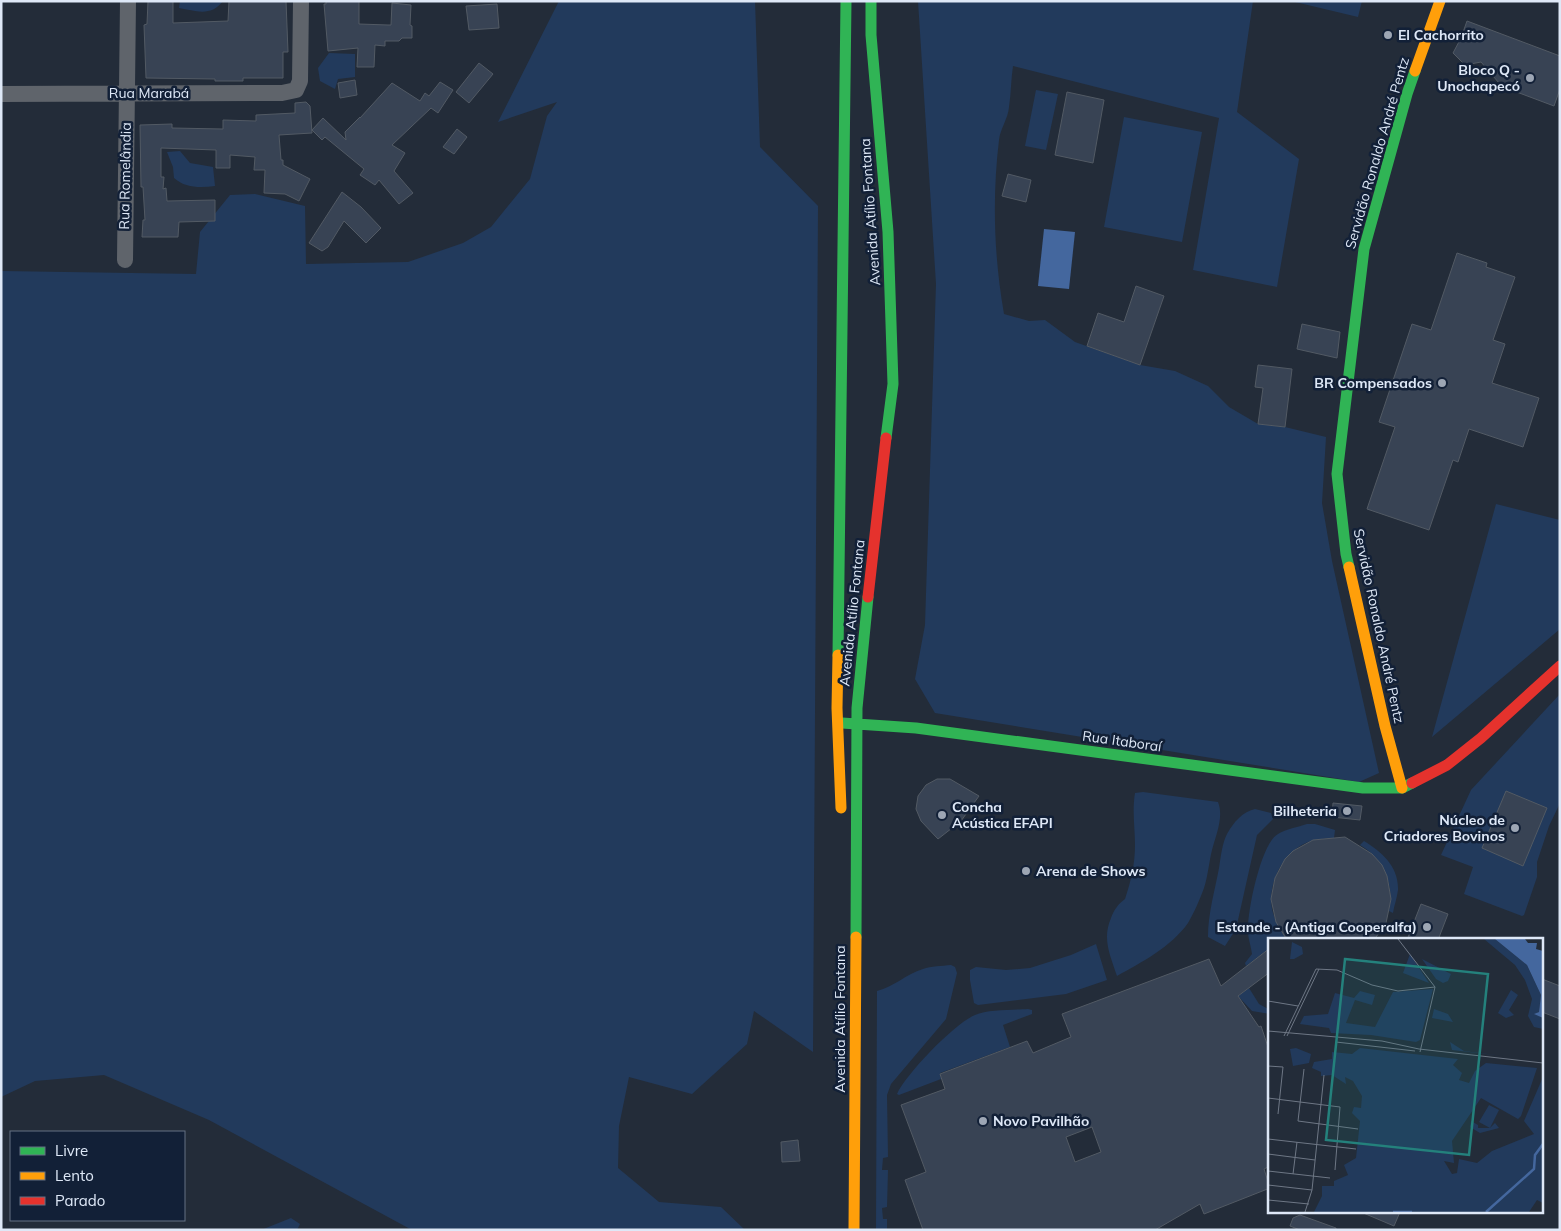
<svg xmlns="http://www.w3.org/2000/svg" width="1561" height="1231" font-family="Mulish,sans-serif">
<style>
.green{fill:#223a5c}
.water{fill:#44679e}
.building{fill:#384354;stroke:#525a64;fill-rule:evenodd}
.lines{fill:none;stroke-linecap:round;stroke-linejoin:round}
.street{stroke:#5f646b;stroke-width:16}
.fast{stroke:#30b455;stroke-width:11}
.slow{stroke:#ff9f0a;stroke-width:11}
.jam{stroke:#e5322d;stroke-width:11}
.poi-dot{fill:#9da6b4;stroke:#122037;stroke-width:2}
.labels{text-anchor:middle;stroke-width:5;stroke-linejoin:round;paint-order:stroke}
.poi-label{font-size:14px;font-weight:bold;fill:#dee8f7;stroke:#122037;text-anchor:end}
.street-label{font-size:14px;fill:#dee8f7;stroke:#122037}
.inset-river{fill:none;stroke:#44679e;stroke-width:2.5}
.inset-road{fill:none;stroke:#6e7785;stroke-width:1}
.view{fill:#24817c;fill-opacity:0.15;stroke:#24817c;stroke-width:2.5}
.inset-edge{fill:none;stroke:#dee8f7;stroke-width:2.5}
</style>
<rect width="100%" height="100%" fill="#232c39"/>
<!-- green -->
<path class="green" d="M180,1H223C211,17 196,11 179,8Z
M559,1H755L760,147L818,206L813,1052L754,1011L747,1044L692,1094L629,1077L619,1126L618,1168L659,1202L721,1207L745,1230H412L209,1120L104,1075L35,1081L1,1097V271L196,274L200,232L230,195L255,194L305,206L306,264L408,262L463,243L491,227L530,179L547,116L557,102L498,122Z
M918,1H1253L1237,112L1299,159L1277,287L1193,270L1219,118L1013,66C1011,79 1011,94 1009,107C1008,119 1000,129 999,140C992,198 994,257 1004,314L1029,321L1045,320L1075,342L1140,365L1175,371L1208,386L1229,407L1258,424L1285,427L1326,437L1322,503L1332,561L1379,773L1359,782L935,713L915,679L925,625L936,284Z
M1291,1H1362L1358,17Z
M329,53L355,54V77L338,79L335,89L320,81L318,68Z
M1036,90L1058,94L1046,150L1025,146Z
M1124,117L1202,132L1182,242L1104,227Z
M180,151L190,163L213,167L215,186C200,188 185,188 174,178L173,167L167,152Z
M1496,504L1560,520V629L1432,737Z
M1560,694V803L1549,826L1537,862V877L1524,915L1522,916L1464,894L1473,867L1441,855L1471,790Z
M1143,792L1218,802C1224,817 1216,835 1212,850C1209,862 1208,876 1204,888C1200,899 1194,913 1188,923C1171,947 1142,962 1117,976C1110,955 1102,939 1111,918C1114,910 1118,904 1125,899C1131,881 1135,864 1135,845C1135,828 1132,811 1135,793Z
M1255,809L1271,813L1273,819L1257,835L1236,929L1225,946L1208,937C1208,913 1215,890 1219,868C1221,856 1222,844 1227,834C1234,822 1242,812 1255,809Z
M1307,824H1315L1335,830L1334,838C1328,838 1321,839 1315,840C1286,846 1267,881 1272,909C1274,919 1280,928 1285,937L1281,940H1270V948L1246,966L1245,963L1252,954C1251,946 1248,938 1248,931C1247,912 1261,843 1278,834C1286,829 1298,827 1307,824Z
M1364,841C1382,852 1399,867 1398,890C1397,898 1394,906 1393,913L1389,911C1395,885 1383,858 1360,845Z
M1096,944L1107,980L1066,994L978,1005L974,1003L970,980V970L976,967L1006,970L1030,968L1071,955Z
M951,965L955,967L957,973L946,1019L891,1084L887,1095L888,1157L883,1158L882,1170H888L887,1207L882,1208L883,1219H887V1230H876L877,991C894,987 906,974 923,969C931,966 942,966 951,965Z
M1249,988L1259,1004L1270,1010V1014L1252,1011L1238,996Z
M1028,1009L1032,1010V1014L1003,1025L1010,1047L940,1073L941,1079L899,1095L897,1094C906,1074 955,1023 975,1015C988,1009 1013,1010 1028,1009Z
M291,1218L300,1224L297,1230H261Z"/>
<!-- water -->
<path class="water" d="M1044,229L1075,232L1069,289L1038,286Z"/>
<!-- building -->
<path class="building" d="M148,1H173V23L228,21L229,1H286L288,52H283V78H243V81H215V79L146,78L144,25L147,24Z
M326,1H359V24L388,25H391L392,3L411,5L410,25L412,26V38H402L399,41H385V46L375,45L374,67H357L358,48L328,51L324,4H326Z
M497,4L499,28L469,30L466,6Z
M1467,21L1560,56V89L1554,106L1498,85L1499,83L1481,62L1465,65L1453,53L1461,38Z
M479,63L493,74L469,103L456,92Z
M355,80L357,95L340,98L338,83Z
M440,82L453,90L438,113L431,108L392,145L405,153L394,171L413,193L399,204L379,180L375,185L360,175L364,169L325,137L322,140L312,130L323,118L346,140L345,132L360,117V118L392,83L420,101L425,93L429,96Z
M1067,92L1104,100L1093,163L1055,155Z
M306,102L310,106L312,133L279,135L281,160H283V165L310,179L299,201L285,194L264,193L265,170H254L255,157L230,155V168H216V150L161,148V177H164L163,189L166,188L167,201L215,200V221L179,222L178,237H142L143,220H145L143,187H141L140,125L172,124V128L223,129V120L256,121V115L295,113V103Z
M457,129L467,137L454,154L443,147Z
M1008,174L1031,180L1026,202L1002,196Z
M342,192L361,207L381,228L366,243L344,221L328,247L322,251L309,243Z
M1457,253L1487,263L1486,267L1515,277L1493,340L1505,344L1492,383L1539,398L1523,447L1469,429L1458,462L1453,460L1429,530L1367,509L1395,427L1379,422L1412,324L1431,330Z
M1136,286L1164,296L1140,365L1087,346L1098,313L1124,322Z
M1302,324L1340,332L1337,358L1297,349Z
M1258,365L1292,369L1285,427L1258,424L1263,388L1255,387Z
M937,779H950L979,796L961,821L938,839L921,821L916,809L918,796L926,785Z
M1506,791L1547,808L1523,866L1482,848Z
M1333,803L1362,806L1360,820L1332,817Z
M1345,837L1372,854L1382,865L1387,876L1391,899L1386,923L1374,940H1287L1276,922L1271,899L1275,878L1285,859L1293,851L1313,840Z
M1421,904L1448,914L1438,940H1407Z
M1270,948V972L1238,996L1259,1027L1261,1026L1270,1053V1166L1264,1169L1270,1188L1204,1214L1200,1204L1155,1230H923L905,1180L926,1172L901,1105L945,1089L940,1074L1027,1041L1033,1053L1071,1037L1062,1014L1209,959L1221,986ZM1092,1127L1101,1152L1075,1162L1066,1137Z
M1542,979L1560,986V1019L1542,1012Z
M798,1140L800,1161L782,1162L781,1142Z
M1361,1212H1400L1394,1226Z
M1300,1215L1336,1228V1230H1300L1290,1226L1293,1218Z"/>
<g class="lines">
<!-- street -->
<path class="street" d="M1,94L282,93L296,90L300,81L301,1
M125,260L128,1"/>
<!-- fast -->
<path class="fast" d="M871,1V35L888,232L893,384L886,438
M1349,567L1346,554L1337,474L1364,249L1407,94L1415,71
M838,655L846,1
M842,723L916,728L1363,788H1402L1412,783
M856,937L857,708L868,597"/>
<!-- slow -->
<path class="slow" d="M1415,71L1440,1
M1349,567L1385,726L1402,788
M838,655L837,708L841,808
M854,1230L856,937"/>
<!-- jam -->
<path class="jam" d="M868,597L886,438
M1412,783L1447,765L1481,738L1560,666"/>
</g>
<!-- markers -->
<g class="poi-dot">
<circle cx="1388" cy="35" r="5"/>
<circle cx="1530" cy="78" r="5"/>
<circle cx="1442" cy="383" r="5"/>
<circle cx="1347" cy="811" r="5"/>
<circle cx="942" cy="815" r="5"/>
<circle cx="1515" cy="828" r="5"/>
<circle cx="1026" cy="871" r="5"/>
<circle cx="1427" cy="927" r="5"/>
<circle cx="983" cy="1121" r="5"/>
</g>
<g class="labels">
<!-- poi labels -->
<g class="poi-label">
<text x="1398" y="40" text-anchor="start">El Cachorrito</text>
<text x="1520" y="75">Bloco Q -<tspan x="1520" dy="16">Unochapecó</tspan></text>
<text x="1432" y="388">BR Compensados</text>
<text x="952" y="812" text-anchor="start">Concha<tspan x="952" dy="16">Acústica EFAPI</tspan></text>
<text x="1337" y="816">Bilheteria</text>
<text x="1505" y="825">Núcleo de<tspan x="1505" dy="16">Criadores Bovinos</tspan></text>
<text x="1036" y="876" text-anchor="start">Arena de Shows</text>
<text x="1417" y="932">Estande - (Antiga Cooperalfa)</text>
<text x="993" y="1126" text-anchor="start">Novo Pavilhão</text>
</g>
<!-- street labels -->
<g class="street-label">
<text x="149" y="98">Rua Marabá</text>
<text transform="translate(1377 153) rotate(-74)" y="5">Servidão Ronaldo André Pentz</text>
<text transform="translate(125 176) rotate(-89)" y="5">Rua Romelândia</text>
<text transform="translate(870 212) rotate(-94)" y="5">Avenida Atílio Fontana</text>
<text transform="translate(852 613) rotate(-84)" y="5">Avenida Atílio Fontana</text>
<text transform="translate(1379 626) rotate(78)" y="5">Servidão Ronaldo André Pentz</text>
<text transform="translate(1122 741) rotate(8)" y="5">Rua Itaboraí</text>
<text transform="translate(840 1019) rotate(-90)" y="5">Avenida Atílio Fontana</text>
</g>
</g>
<!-- overview -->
<g transform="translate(1268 938)">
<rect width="275" height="275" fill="#232c39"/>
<path d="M216,1H227L259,27L273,57L271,74L267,76L275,80V91L266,89L260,78L264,61L257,42L247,27ZM24,4L34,9L35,16L26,21H22ZM142,16L161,45L135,35ZM154,21L183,36L180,43L175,45L168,41ZM165,51L152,102L148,104L103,97L63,95L61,90L32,86L36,78L60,76L67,55L86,60L92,53L107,57L104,67L87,62L78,85L107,89L125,54ZM243,52L250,57L241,72L246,77L238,80L230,75ZM166,71L180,76L185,84L164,80ZM182,104L196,113L235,118L184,112ZM28,110L43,116L41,125L25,128L22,111ZM92,110L190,121L185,127L194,135L191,142L201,145L207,133L218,125L269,130L253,178L250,181L213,160L184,203L186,225L176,223L184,236L189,235L191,221L209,225L224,213L266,196L256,183L275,139V265L269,262L261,274H46L54,258V248H66V243L80,237L76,227L88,220L92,183L84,175L86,169L93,170L94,158L85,143L77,139L78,146L64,137L53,138V134L44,130L46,124L64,121V114L84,116ZM221,167L231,172L222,190L227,185L231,190L212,195L202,189L203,183L210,187V190H222L211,184Z" fill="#223a5c"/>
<path d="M227,1H257L260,5H269L268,11L275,13V80L266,76L271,74L273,57L259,27Z" fill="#44679e"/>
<path class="inset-river" d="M125,274H144M218,274L266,231L267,217L275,206"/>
<path class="inset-road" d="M130,1L167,49M0,63L30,68M0,93L114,103L151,111L275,125M16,98L48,31L69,32L104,47L130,53L167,49M19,98L51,31M68,104L147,113M152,114L167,49M0,128L15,129L10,176M36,131L30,183L90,191M0,160L72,169L67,232M0,201L88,211M0,216L47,222M0,233L62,240M25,236L29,204M0,247L44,252M0,262L41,266M37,274L44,252L56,137"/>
<path class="view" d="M77,21L220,36L201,217L58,202Z"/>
<rect width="275" height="275" class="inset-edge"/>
</g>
<!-- border -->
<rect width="1561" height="1231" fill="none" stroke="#dee8f7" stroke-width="5"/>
<!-- legend -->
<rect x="10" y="1131" width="175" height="90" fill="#122037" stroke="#647084"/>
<rect x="20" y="1147" width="25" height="8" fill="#30b455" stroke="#647084"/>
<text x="55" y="1156" font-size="15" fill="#dee8f7">Livre</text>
<rect x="20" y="1172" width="25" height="8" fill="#ff9f0a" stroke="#647084"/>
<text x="55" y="1181" font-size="15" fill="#dee8f7">Lento</text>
<rect x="20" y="1197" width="25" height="8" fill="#e5322d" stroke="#647084"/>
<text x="55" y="1206" font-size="15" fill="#dee8f7">Parado</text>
</svg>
